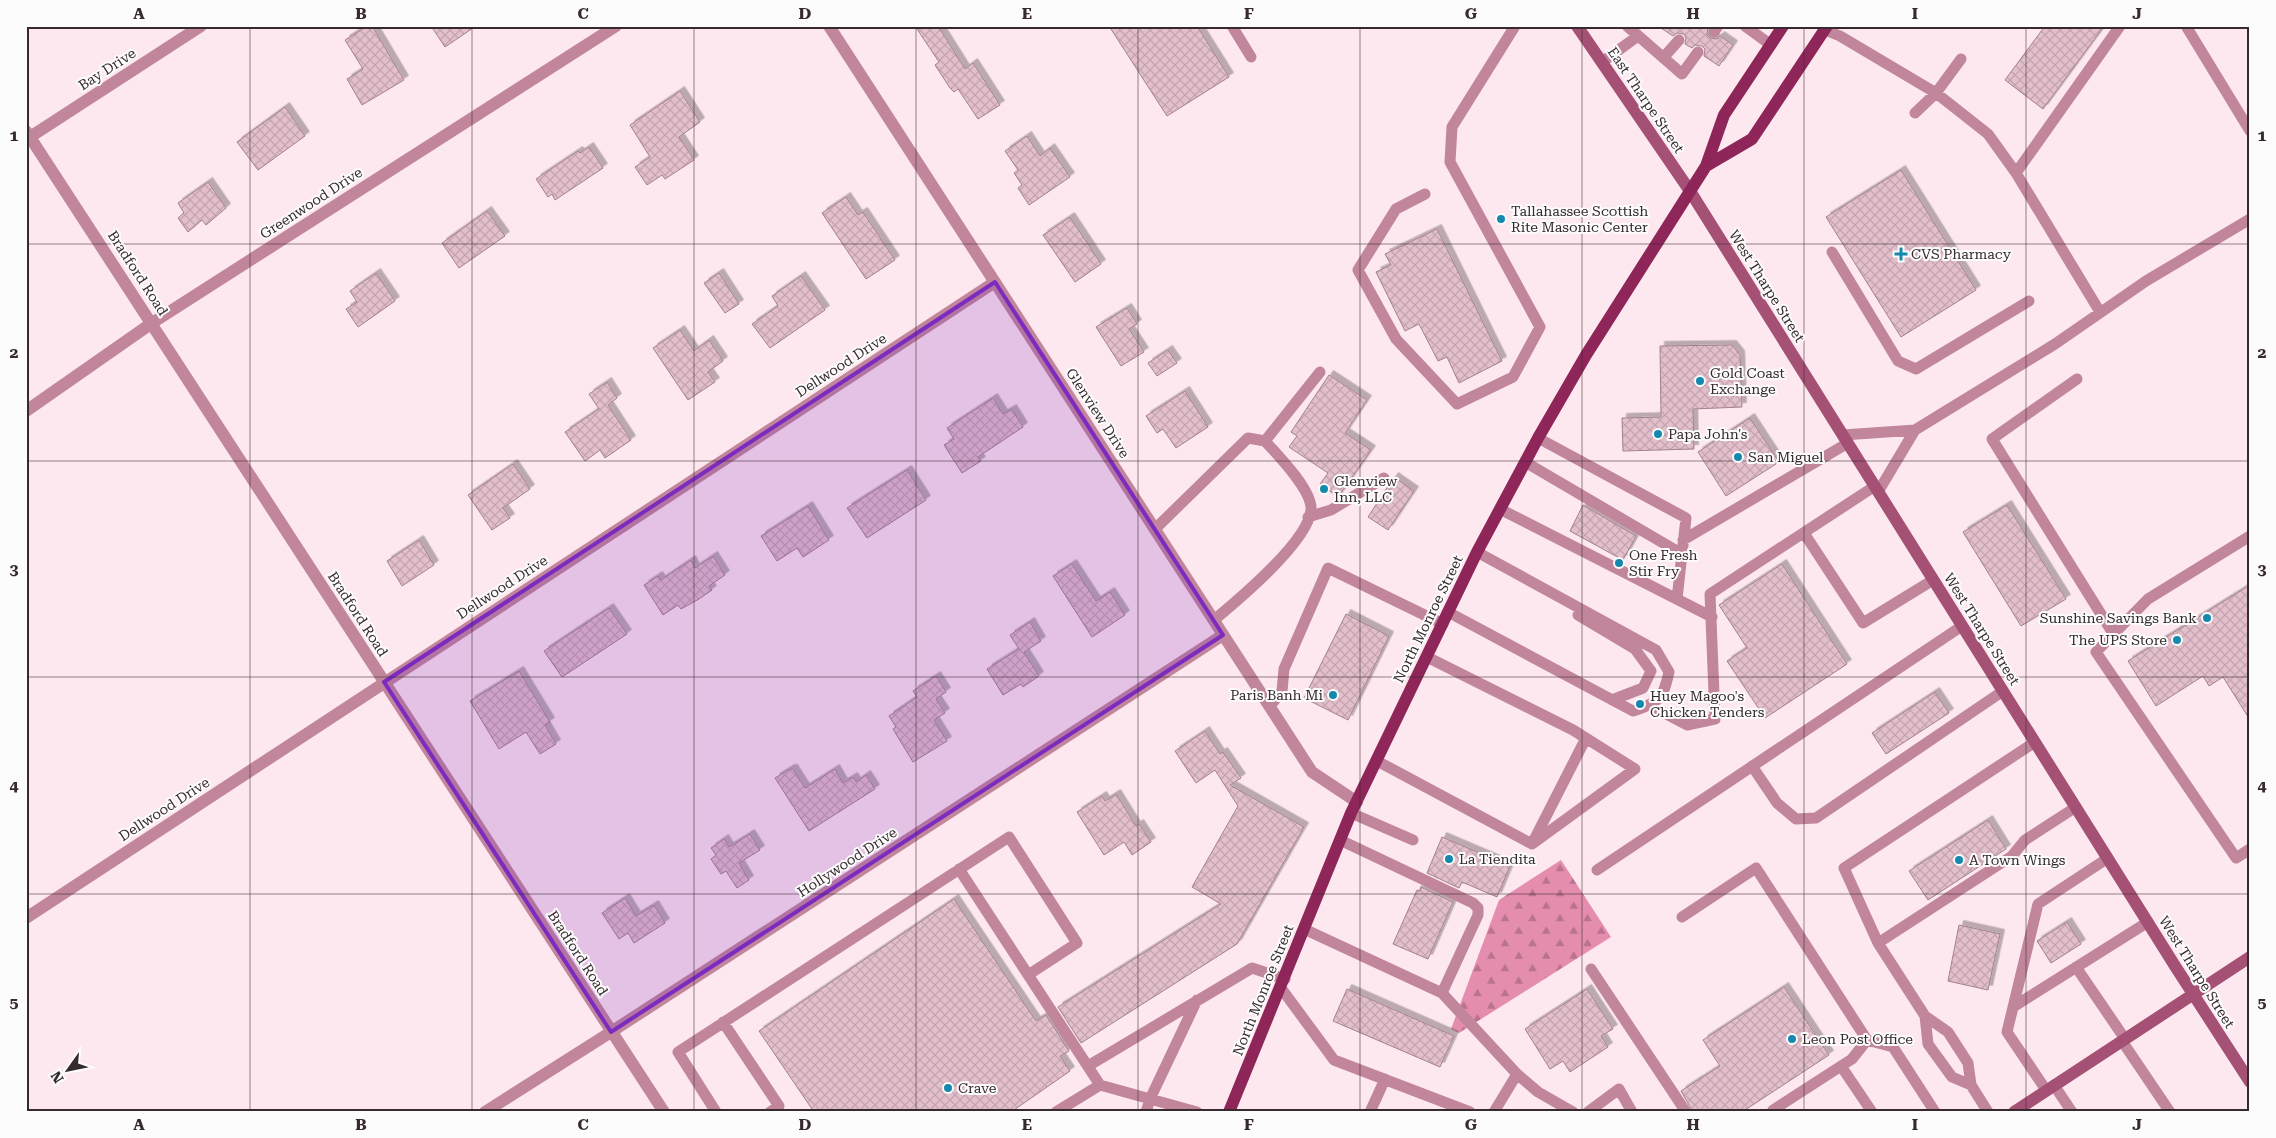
<svg xmlns="http://www.w3.org/2000/svg" width="2276" height="1138" font-family="'Roboto Serif',serif">
<style>
.forest{fill:url(#forest-firs)}
.building{fill:url(#building-cross-hatch);stroke:#a2818d;filter:url(#shadow)}
.lines{fill:none;stroke-linecap:round;stroke-linejoin:round}
.service{stroke:#c1869c;stroke-width:11}
.minor{stroke:#c1869c;stroke-width:12}
.tertiary{stroke:#c1869c;stroke-width:12}
.secondary{stroke:#a55175;stroke-width:12}
.primary{stroke:#8e2659;stroke-width:12}
.marked{fill:#7b2cbf;fill-opacity:0.2;stroke:#7b2cbf;stroke-width:4;stroke-linejoin:round}
.grid{fill:none;stroke:#372a2e;stroke-width:1;stroke-opacity:0.55}
.poi-dot{fill:#1588ad;stroke:#fcfcfc;stroke-width:2}
.labels{text-anchor:middle;stroke-width:4;stroke-linejoin:round;paint-order:stroke}
.street-label{font-size:14px;fill:#372a2e;stroke:#fcfcfc}
.poi-label{font-size:14px;fill:#372a2e;stroke:#fcfcfc;text-anchor:start}
.neatline{fill:none;stroke:#372a2e;stroke-width:2}
.grid-label{font-size:16px;text-anchor:middle;font-weight:bold;fill:#372a2e}
</style>
<defs>
<pattern id="forest-firs" width="22" height="20" patternUnits="userSpaceOnUse" patternTransform="scale(1.25)"><rect width="22" height="20" fill="#e48daf"/><path d="M5 1l3.5 6h-7zM16 11l3.5 6h-7z" fill="#ba738f"/></pattern>
<pattern id="building-cross-hatch" width="8" height="8" patternUnits="userSpaceOnUse" patternTransform="scale(1.25)"><rect width="8" height="8" fill="#e3bfcc"/><path d="M0 0l8 8M0 8l8-8" fill="none" stroke="#c3a4b0"/></pattern>
<filter id="shadow"><feDropShadow dx="4.5" dy="-4.5" stdDeviation="0" flood-color="#0004"/></filter>
</defs>
<rect width="100%" height="100%" fill="#fee8ef"/>
<!-- forest -->
<path class="forest" d="M1561,860L1611,937L1459,1033L1451,1029L1499,900Z"/>
<!-- building -->
<path class="building" d="M367,26H372L404,80L362,105L347,79L363,69L345,40Z
M431,26H476L445,47Z
M915,26H938L965,69L973,63L1000,105L978,119L958,89L954,92L950,88L935,65L939,62Z
M1109,26H1197L1229,77L1167,116Z
M1658,26H1705L1708,28L1707,35L1710,38L1717,39L1720,36L1733,45L1719,66L1704,56L1705,49L1702,46L1695,45L1692,48L1685,44L1686,38L1684,34L1677,33L1673,36Z
M2045,26H2104L2043,109L2005,80Z
M680,91L700,122L679,137L694,160L665,179L662,175L647,185L635,167L650,157L630,125Z
M285,107L305,136L258,170L237,142Z
M1027,136L1040,156L1050,148L1070,177L1029,205L1018,188L1022,185L1014,173L1018,170L1005,151Z
M589,147L603,168L555,200L552,194L548,197L536,179L578,151L580,153Z
M1901,170L1976,290L1901,337L1826,217Z
M208,182L226,208L206,225L202,220L188,232L178,218L184,213L178,203Z
M846,197L858,215L863,212L895,260L866,279L822,213Z
M487,211L505,236L459,268L442,243Z
M1070,217L1101,264L1075,282L1043,235Z
M1437,229L1502,361L1459,383L1447,357L1438,361L1419,324L1405,331L1376,272L1391,265L1385,254Z
M376,273L395,301L358,327L346,309L357,302L350,291Z
M719,273L739,304L725,313L704,283Z
M801,276L825,310L770,348L752,324L778,306L772,296Z
M1127,308L1137,324L1129,329L1144,352L1121,366L1096,327Z
M680,330L694,351L709,340L723,361L708,372L715,382L688,400L653,348Z
M1732,345L1740,355L1742,407L1693,409L1694,449L1623,451L1622,418L1661,417L1660,346Z
M1168,350L1177,363L1157,376L1148,363Z
M1329,375L1367,400L1345,433L1371,450L1338,497L1320,484L1328,473L1289,447L1297,436L1291,432Z
M607,382L617,398L608,405L631,440L605,458L600,450L585,461L565,432L599,409L589,394Z
M1185,391L1208,427L1176,448L1163,429L1157,433L1146,416Z
M993,398L1003,414L1012,409L1023,427L978,457L981,461L962,473L944,445L954,439L947,428Z
M1750,418L1779,462L1726,496L1698,452Z
M513,464L530,489L503,508L510,518L492,530L468,495Z
M907,470L926,500L867,538L847,508Z
M1394,477L1414,491L1388,530L1368,517Z
M1583,505L1636,536L1623,560L1570,531Z
M2007,505L2066,599L2021,626L1963,532Z
M808,506L829,540L803,557L797,548L777,561L761,536Z
M419,540L434,565L402,586L387,561Z
M713,556L725,575L709,586L712,590L699,599L681,609L678,605L663,615L644,585L658,576L661,580L691,560L695,568Z
M1072,564L1096,601L1110,592L1125,615L1092,637L1053,576Z
M1782,564L1847,664L1765,718L1727,661L1747,648L1719,605Z
M2250,585V720L2223,677L2209,686L2203,676L2156,706L2128,661Z
M609,608L627,634L562,677L544,651Z
M1346,614L1389,636L1348,720L1304,698Z
M1030,622L1041,641L1024,652L1039,676L1023,687L1021,684L1003,695L987,669L1019,649L1010,635Z
M519,671L550,722L545,725L556,744L540,754L526,732L499,749L470,701Z
M936,676L946,692L936,699L945,713L934,720L947,741L913,762L893,729L896,727L889,716L917,697L913,691Z
M1935,692L1949,713L1886,754L1872,733Z
M1205,731L1220,754L1223,752L1241,778L1230,785L1304,827L1237,944L1081,1043L1058,1007L1221,904L1192,887L1238,806L1215,770L1196,783L1175,751Z
M790,769H793L805,788L835,769L843,783L853,777L856,782L866,775L875,789L809,831L775,778Z
M1116,794L1136,826L1139,824L1151,842L1132,855L1124,842L1104,855L1077,812L1102,796L1105,801Z
M1988,820L2006,849L1928,900L1909,871Z
M750,834L760,850L739,863L749,880L737,888L726,871L721,874L711,859L716,855L711,848L724,839L729,847Z
M1442,837L1510,866L1497,897L1462,882L1459,888L1427,873Z
M1421,887L1453,902L1428,959L1393,944L1417,890L1420,891Z
M625,898L636,916L654,905L665,923L634,943L628,933L619,939L602,913Z
M954,899L1036,1021L1046,1015L1069,1051L1060,1056L1070,1071L1011,1112H814L759,1031Z
M2067,922L2081,944L2051,963L2037,941Z
M1959,925L2000,934L1988,990L1948,981Z
M1784,987L1829,1055L1742,1112H1693L1681,1091L1720,1066L1703,1040Z
M1347,989L1454,1036L1440,1067L1333,1021Z
M1587,989L1613,1029L1601,1036L1608,1047L1570,1072L1563,1061L1550,1069L1525,1029Z"/>
<g class="lines">
<!-- service -->
<path class="service" d="M1232,26L1251,57
M1627,26L1682,74L1698,52
M1745,26L1771,45
M2186,26L2250,131
M1825,30L1840,36L1936,93L1988,134L2016,173L2100,312
M1714,32L1718,26
M1663,58L1679,40
M1602,62L1638,36
M1915,113L1936,93L1961,59
M2016,173L2120,26
M1425,194L1396,209L1358,270L1396,339L1457,404L1513,377L1540,327L1450,162L1452,127L1515,26
M1832,252L1898,361L1916,369L2029,301
M2077,379L1992,439L2114,635
M1843,435L1915,430
M1538,438L1686,518L1677,599
M1525,462L1682,554
M1878,492L1915,430L2055,344L2146,281L2250,219
M1500,509L1712,617
M1308,517L1331,510L1384,478
M1155,529L1248,438L1265,441
M1804,533L1863,623L1933,580
M2250,536L2148,599L2096,652L2236,858L2250,849
M1683,540L1848,443
M1448,612L1633,711C1660,702 1663,699 1669,672L1656,650L1477,552
M1578,615L1635,649L1651,671L1643,688L1612,700
M1214,620C1238,600 1308,542 1311,510C1313,491 1278,455 1265,441L1320,372
M1427,657L1573,730L1635,769L1532,844
M1649,705L1687,725L1715,719L1710,594L1875,486
M1270,706L1282,691L1284,669L1328,568L1443,624
M1377,761L1532,844
M1752,766L1777,803L1796,819L1816,818L2003,691
M1351,813L1413,840
M1534,840L1586,738
M959,869L1100,1085L1197,1112
M1597,870L1962,626
M1682,917L1756,868L1867,1040L1893,1047L1935,1112
M1304,929L1442,993L1478,915V908L1473,903L1340,840
M1878,943L2012,856L2025,840L2076,807
M2076,967L2125,1039
M1591,969L1686,1112
M1281,988L1334,1060L1470,1112
M1442,993L1517,1074L1538,1092L1573,1112
M2013,1007L2148,922
M1925,1016L1928,1044L1952,1077L1971,1085
M723,1022L779,1106L770,1112
M2122,1041L2170,1112
M1088,1066L1252,968L1285,979
M1841,1066L1872,1112
M2054,1085L2072,1112
M2046,1090L2007,1032L2038,904L2108,858
M716,1112L678,1052L1009,837L1077,943L1028,975
M1056,1112L1100,1085
M1146,1112L1150,1099L1197,1000
M1370,1112L1385,1079
M1494,1112L1517,1074
M1588,1112L1619,1089L1632,1112
M1774,1112L1773,1110L1852,1059L1867,1040
M1988,1112L1971,1085L1968,1063L1948,1032L1925,1016L1878,943L1844,868L2035,742"/>
<!-- minor -->
<path class="minor" d="M829,26L1312,772L1357,802
M30,137L201,26
M26,411L152,323L616,26
M26,918L995,282
M485,1112L611,1032L1223,635"/>
<!-- tertiary -->
<path class="tertiary" d="M26,131L664,1112"/>
<!-- secondary -->
<path class="secondary" d="M1577,26L1690,191L2175,966L2250,1082
M2014,1112L2250,957"/>
<!-- primary -->
<path class="primary" d="M1706,166L1752,139L1827,26
M1229,1112L1351,813L1477,552L1538,438L1586,355L1706,166L1724,115L1783,26"/>
</g>
<!-- marked area -->
<path class="marked" d="M995,282L1223,635L611,1032L384,682Z"/>
<!-- grid -->
<path class="grid" d="M250,26V1112M472,26V1112M694,26V1112M916,26V1112M1138,26V1112M1360,26V1112M1582,26V1112M1804,26V1112M2026,26V1112M26,244H2250M26,461H2250M26,677H2250M26,894H2250"/>
<!-- markers -->
<g class="poi-dot">
<circle cx="1501" cy="219" r="5"/>
<path d="M1898.5 246.5h5v5h5v5h-5v5h-5v-5h-5v-5h5z"/>
<circle cx="1700" cy="381" r="5"/>
<circle cx="1658" cy="434" r="5"/>
<circle cx="1738" cy="457" r="5"/>
<circle cx="1324" cy="489" r="5"/>
<circle cx="1619" cy="563" r="5"/>
<circle cx="2207" cy="618" r="5"/>
<circle cx="2177" cy="640" r="5"/>
<circle cx="1333" cy="695" r="5"/>
<circle cx="1640" cy="704" r="5"/>
<circle cx="1449" cy="859" r="5"/>
<circle cx="1959" cy="860" r="5"/>
<circle cx="1792" cy="1039" r="5"/>
<circle cx="948" cy="1088" r="5"/>
</g>
<g class="labels">
<!-- street labels -->
<g class="street-label">
<text transform="translate(107 69) rotate(-33)" y="5">Bay Drive</text>
<text transform="translate(1646 100) rotate(56)" y="5">East Tharpe Street</text>
<text transform="translate(311 203) rotate(-33)" y="5">Greenwood Drive</text>
<text transform="translate(138 273) rotate(57)" y="5">Bradford Road</text>
<text transform="translate(1767 286) rotate(58)" y="5">West Tharpe Street</text>
<text transform="translate(841 365) rotate(-33)" y="5">Dellwood Drive</text>
<text transform="translate(1098 413) rotate(57)" y="5">Glenview Drive</text>
<text transform="translate(502 587) rotate(-33)" y="5">Dellwood Drive</text>
<text transform="translate(358 614) rotate(57)" y="5">Bradford Road</text>
<text transform="translate(1428 619) rotate(-64)" y="5">North Monroe Street</text>
<text transform="translate(1982 629) rotate(58)" y="5">West Tharpe Street</text>
<text transform="translate(164 809) rotate(-33)" y="5">Dellwood Drive</text>
<text transform="translate(847 862) rotate(-33)" y="5">Hollywood Drive</text>
<text transform="translate(578 953) rotate(57)" y="5">Bradford Road</text>
<text transform="translate(2197 972) rotate(58)" y="5">West Tharpe Street</text>
<text transform="translate(1263 990) rotate(-68)" y="5">North Monroe Street</text>
</g>
<!-- poi labels -->
<g class="poi-label">
<text x="1511" y="216">Tallahassee Scottish<tspan x="1511" dy="16">Rite Masonic Center</tspan></text>
<text x="1911" y="259">CVS Pharmacy</text>
<text x="1710" y="378">Gold Coast<tspan x="1710" dy="16">Exchange</tspan></text>
<text x="1668" y="439">Papa John's</text>
<text x="1748" y="462">San Miguel</text>
<text x="1334" y="486">Glenview<tspan x="1334" dy="16">Inn, LLC</tspan></text>
<text x="1629" y="560">One Fresh<tspan x="1629" dy="16">Stir Fry</tspan></text>
<text x="2197" y="623" text-anchor="end">Sunshine Savings Bank</text>
<text x="2167" y="645" text-anchor="end">The UPS Store</text>
<text x="1323" y="700" text-anchor="end">Paris Banh Mi</text>
<text x="1650" y="701">Huey Magoo's<tspan x="1650" dy="16">Chicken Tenders</tspan></text>
<text x="1459" y="864">La Tiendita</text>
<text x="1969" y="865">A Town Wings</text>
<text x="1802" y="1044">Leon Post Office</text>
<text x="958" y="1093">Crave</text>
</g>
</g>
<!-- border -->
<rect width="2276" height="1138" fill="none" stroke="#fcfcfc" stroke-width="55"/>
<!-- north arrow -->
<g transform="translate(68 1070) rotate(237)" stroke="#fcfcfc" stroke-width="4" paint-order="stroke">
<path d="M0-4L9 19L0 12L-9 19Z" fill="#372a2e"/>
<text y="-8" font-size="14" font-weight="bold" text-anchor="middle" fill="#372a2e">N</text>
</g>
<rect x="28" y="28" width="2220" height="1082" class="neatline"/>
<g class="grid-label">
<text x="139" y="19">A</text>
<text x="361" y="19">B</text>
<text x="583" y="19">C</text>
<text x="805" y="19">D</text>
<text x="1027" y="19">E</text>
<text x="1249" y="19">F</text>
<text x="1471" y="19">G</text>
<text x="1693" y="19">H</text>
<text x="1915" y="19">I</text>
<text x="2137" y="19">J</text>
<text x="14" y="141">1</text>
<text x="2262" y="141">1</text>
<text x="14" y="358">2</text>
<text x="2262" y="358">2</text>
<text x="14" y="575">3</text>
<text x="2262" y="575">3</text>
<text x="14" y="791">4</text>
<text x="2262" y="791">4</text>
<text x="14" y="1008">5</text>
<text x="2262" y="1008">5</text>
<text x="139" y="1130">A</text>
<text x="361" y="1130">B</text>
<text x="583" y="1130">C</text>
<text x="805" y="1130">D</text>
<text x="1027" y="1130">E</text>
<text x="1249" y="1130">F</text>
<text x="1471" y="1130">G</text>
<text x="1693" y="1130">H</text>
<text x="1915" y="1130">I</text>
<text x="2137" y="1130">J</text>
</g>
</svg>
